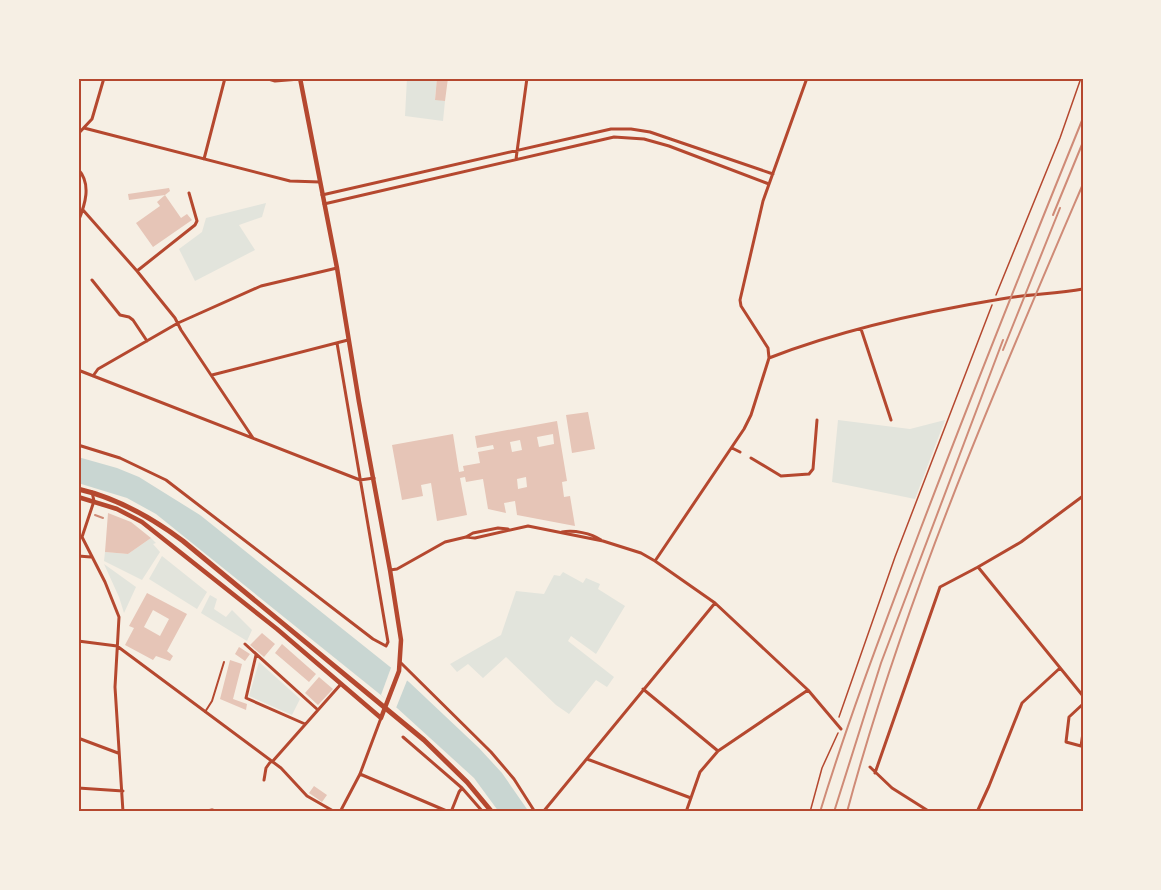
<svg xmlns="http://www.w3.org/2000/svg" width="1161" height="890" font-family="'Sofia Sans Condensed',sans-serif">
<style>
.green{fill:#e2e4dc}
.water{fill:#c9d6d2}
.pier{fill:#f6efe4}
.building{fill:#e6c5b7;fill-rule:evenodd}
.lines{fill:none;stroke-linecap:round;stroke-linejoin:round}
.path{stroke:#b5482f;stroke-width:1.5}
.pedestrian{stroke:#b5482f;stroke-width:2}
.minor{stroke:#b5482f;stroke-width:3}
.secondary{stroke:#b5482f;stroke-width:4.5}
.primary{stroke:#b5482f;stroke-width:5}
.rail{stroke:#cf8b77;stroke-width:2}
.neatline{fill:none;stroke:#b5482f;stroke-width:2}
</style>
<rect width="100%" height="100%" fill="#f6efe4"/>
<!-- green -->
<path class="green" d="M407,78H437L435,99L445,101L443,121L405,116Z
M266,203L262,217L239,225L255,250L195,281L179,249L202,232L206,218Z
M838,420L910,429L945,420L915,499L832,482Z
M151,538L156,543L153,544L160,552L142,580L104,561L105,552L128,554Z
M162,556L207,592L197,609L149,579Z
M104,564L136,587L124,613L119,597Z
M563,572L583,583L586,578L600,584L598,589L625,606L596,654L571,636L568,641L614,677L607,687L596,680L569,714L556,705L506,657L483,678L468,664L457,672L450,664L501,635L516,591L544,594L554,575L560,576Z
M210,595L217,599L214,609L226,617L232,610L252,630L247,641L201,613Z
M259,662L300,699L292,715L249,696Z"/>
<!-- water -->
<path class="water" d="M78,457L117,468L139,477L200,515L409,682L479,748L502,773L529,812H499L474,778L397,708L156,514L127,498L78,483Z"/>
<!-- pier -->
<path class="pier" d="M392,665L408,678L396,708L381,695Z"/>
<!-- building -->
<path class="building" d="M437,78H448L445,101L435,100Z
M169,188L170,191L165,195L181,218L187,214L192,220L153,247L136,223L160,206L157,202L165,195L129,200L128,194Z
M588,412L595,449L572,453L566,415Z
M557,421L567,481L562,482L564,497L570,496L575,526L517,515L515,501L504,503L506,513L488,509L483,479L466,482L465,477L460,478L467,515L437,521L431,483L421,485L423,496L402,500L392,445L453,434L459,472L464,471L463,466L480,463L478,452L494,449L493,445L477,448L475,436ZM553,434L554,444L539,447L537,437ZM520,440L522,450L512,452L510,442ZM526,477L527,487L518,489L517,479Z
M108,513L131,522L151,538L128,554L105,552Z
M147,593L187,614L167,651L173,656L170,661L156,656L153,660L125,645L134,628L129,626ZM153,610L169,619L160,636L144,627Z
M262,633L275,644L264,657L250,645Z
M282,644L316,674L309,682L275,653Z
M239,647L250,654L245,661L235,654Z
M230,660L242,664L233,699L247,704L246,710L220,699Z
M319,677L333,689L318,705L305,693Z
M314,786L327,795L322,802L309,793Z"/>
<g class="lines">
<!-- path -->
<path class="path" d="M996,295L1060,138L1081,78
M839,717L895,557L992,305
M810,812L822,768L838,733"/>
<!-- pedestrian -->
<path class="pedestrian" d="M205,712L212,701L224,662"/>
<!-- minor -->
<path class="minor" d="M265,78L275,81L300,79
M84,128L290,181L320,182
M78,134L92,119L104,78
M204,159L225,78
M516,159L527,78
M78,169C92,184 85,205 78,222
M322,195L611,129H631L650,132L773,174
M324,204L614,137L644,139L669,146L769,184
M83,210L137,271L175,318L181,330L253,438
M137,271L195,225L197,221L189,193
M92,280L120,315L129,317L133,320L147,341
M861,329L891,420
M769,358C843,329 922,312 1001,299C1028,294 1056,294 1083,289
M78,370L360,480L374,478
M212,375L348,340
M93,376L98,369L178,323L261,286L337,268
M78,445L120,458L166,480L373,639L386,646L388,642L337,343
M732,448L740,452
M751,458L781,476L809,474L813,469L817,420
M92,492L94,501L82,537L105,582L119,617L115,687L123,812
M562,532C574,530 591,533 601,540
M466,537L475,538L528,526L603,541L641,553L655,561L715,603L808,690L841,729
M78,556L91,557
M655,561L744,429L751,415L769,358L768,348L741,306L740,300L763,201L807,78
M978,567L1083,696
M390,570L397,569L445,542L466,537L473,533L498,528L508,529
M78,641L117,646L281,768L307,796L335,812
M245,644L318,710
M256,655L246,698L305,724
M401,663L491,752L514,779L535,812
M643,689L718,751
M1083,704L1069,717L1066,742L1081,746L1083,733
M403,737L462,788L483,812
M78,738L118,753
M587,759L691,798
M272,762L341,684
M870,767L892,788L930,812
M875,773L940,587L978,567L1021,542L1083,496
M360,774L449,812
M264,780L266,768L271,761
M78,788L123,791
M202,812L212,810L219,812
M340,812L360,774L381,718
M451,812L459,792L462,788
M543,812L715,603
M686,812L700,772L718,751L808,690
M977,812L989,786L1022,703L1060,668"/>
<!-- secondary -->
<path class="secondary" d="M78,497L117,509L142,522L277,629L381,718L399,671L401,640L390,570L359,402L337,268L300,78"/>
<!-- primary -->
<path class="primary" d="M78,489C117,498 151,517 183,541L424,740L467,782L492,812"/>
<!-- rail -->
<path class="rail" d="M1053,215L1083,142
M1003,350L1060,208
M95,515L103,518
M820,812C849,717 884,626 919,533C972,394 1027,256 1083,118
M834,812L881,663L1003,340
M847,812C905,596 995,389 1083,184"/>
</g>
<!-- border -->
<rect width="1161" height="890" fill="none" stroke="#f6efe4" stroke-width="159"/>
<rect x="80" y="80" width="1002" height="730" class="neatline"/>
</svg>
